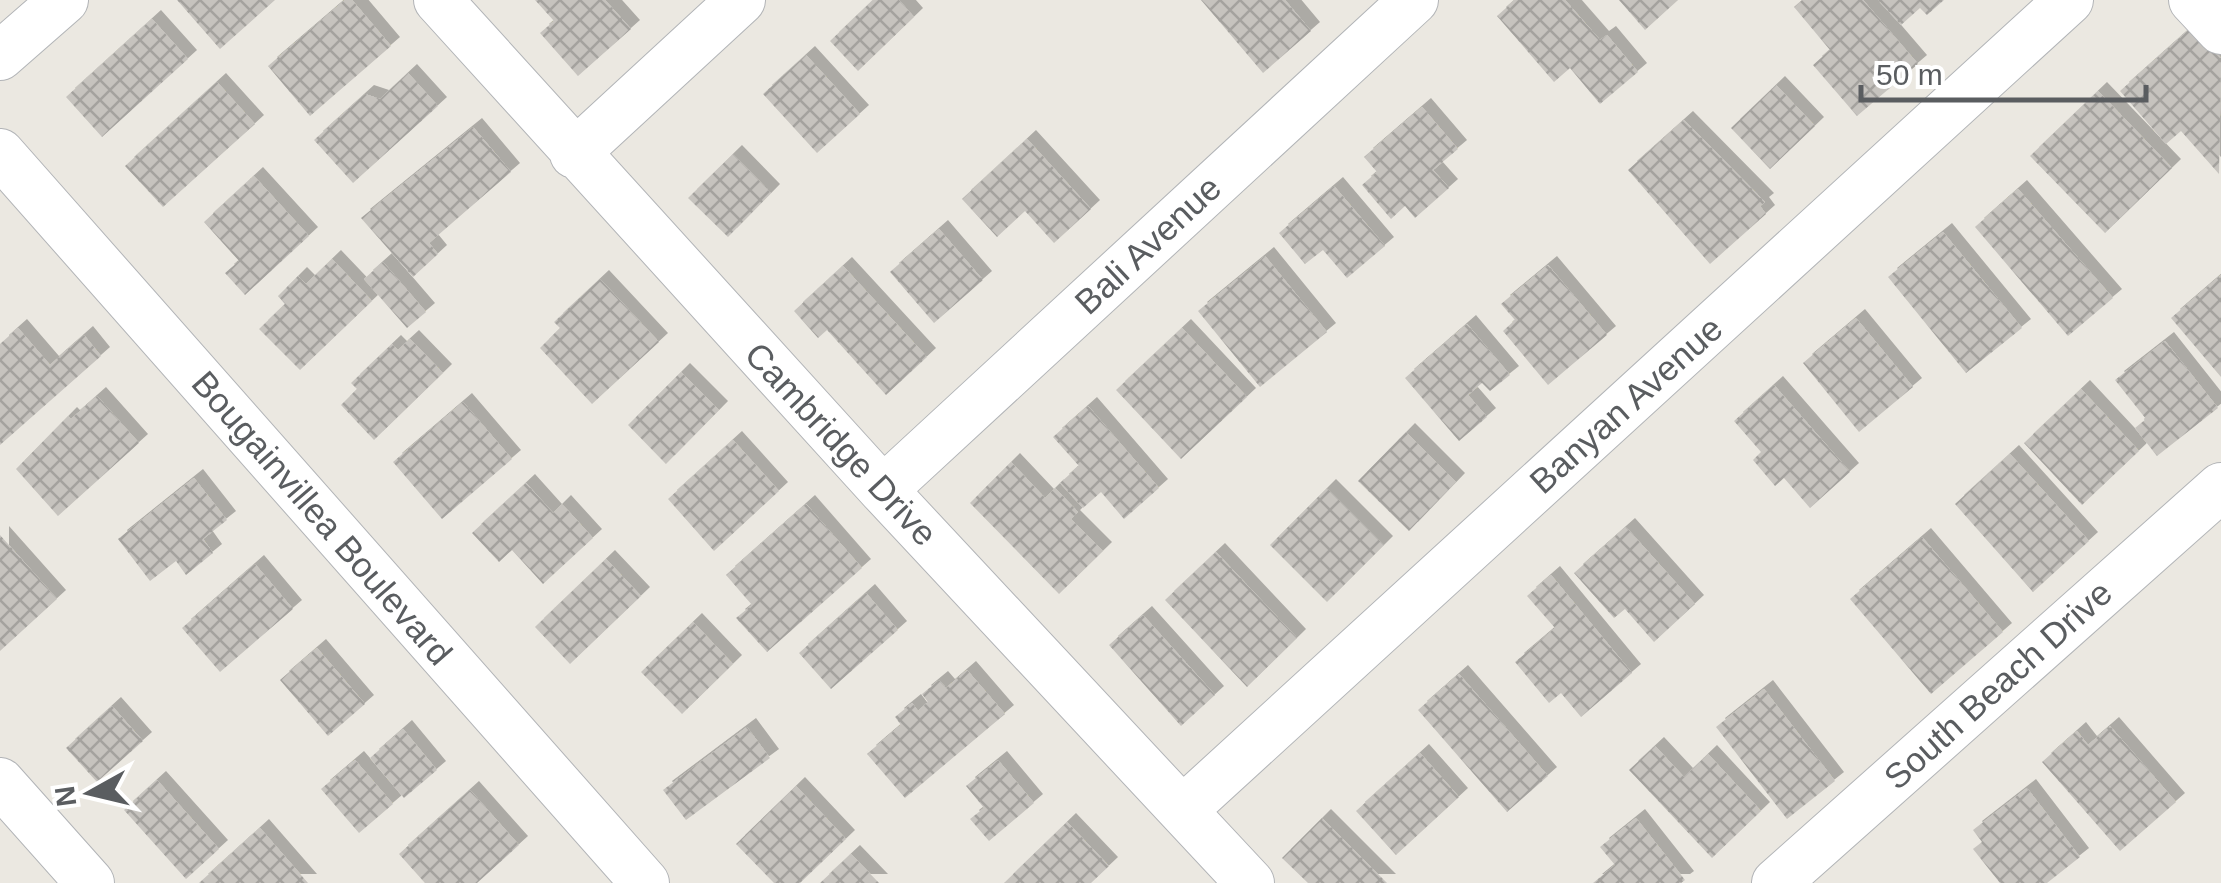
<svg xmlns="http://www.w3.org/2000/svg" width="2221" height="883" font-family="Helvetica,sans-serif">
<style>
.building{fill:url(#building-cross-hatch);filter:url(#shadow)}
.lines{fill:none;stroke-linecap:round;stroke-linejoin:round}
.minor-casing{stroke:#b2b4b7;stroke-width:50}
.minor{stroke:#fff;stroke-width:48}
.labels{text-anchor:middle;stroke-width:9;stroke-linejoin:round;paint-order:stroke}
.street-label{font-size:35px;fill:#5a5d60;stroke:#fff}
</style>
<defs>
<pattern id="building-cross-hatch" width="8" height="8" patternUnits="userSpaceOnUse" patternTransform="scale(2.5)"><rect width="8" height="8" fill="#c6c3be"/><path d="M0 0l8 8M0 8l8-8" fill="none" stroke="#a4a29e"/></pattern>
<filter id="shadow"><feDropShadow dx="9" dy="-9" stdDeviation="0" flood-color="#0004"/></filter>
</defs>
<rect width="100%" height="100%" fill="#ebe8e1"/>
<!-- building -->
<path class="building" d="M177,0H275L220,49Z
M345,0H352L391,46L310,116L268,66Z
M535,0H605L631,29L578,76L540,33L554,21Z
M873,0H899L914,17L858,71L830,41Z
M1201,0H1285L1311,31L1263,73Z
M1515,0H1565L1600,40L1607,35L1638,72L1600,104L1570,68L1554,82L1497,16Z
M1619,0H1678L1645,30Z
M1802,0H1863L1918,64L1857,116L1813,65L1830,50L1794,7Z
M1878,0H1944L1927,15L1920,8L1901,25Z
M152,19L188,59L102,137L66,97Z
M2193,26L2221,58L2219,174L2181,131L2166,144L2120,91Z
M806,55L860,114L817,153L763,94Z
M408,73L438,106L353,183L314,140L365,94L380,99Z
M217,82L255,124L163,207L125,166Z
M1776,85L1815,126L1770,169L1731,128Z
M2098,91L2172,168L2105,233L2030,156Z
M1422,107L1458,149L1433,170L1449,188L1415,218L1405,206L1391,219L1362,185L1377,172L1364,157Z
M1684,120L1765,202L1760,206L1766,214L1710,264L1628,170Z
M473,127L511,172L429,243L438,254L413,277L361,218Z
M1027,139L1091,209L1054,243L1025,211L997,237L962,199Z
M733,154L771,193L728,237L688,198Z
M254,176L309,236L245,295L225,273L239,261L204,222Z
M1334,186L1385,246L1347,278L1323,250L1305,264L1279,233Z
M2018,189L2113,298L2068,336L1975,227Z
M939,229L983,280L934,323L890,272Z
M1943,232L2022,328L1966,373L1888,277Z
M1265,256L1327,332L1260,387L1198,311Z
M332,259L372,301L300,370L259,329L285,304L278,296L298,276L306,284Z
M383,262L426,312L407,328L364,279Z
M1548,265L1607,335L1548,385L1503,331L1515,320L1501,304Z
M843,266L927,357L886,395L827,330L818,338L794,311Z
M2221,275V377L2171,318Z
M600,279L659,342L592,404L540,348L560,328L554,322Z
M1856,318L1913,387L1859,432L1803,363Z
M1467,324L1510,375L1490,391L1482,383L1468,395L1487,417L1459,441L1405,378Z
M18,328L50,365L84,335L101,356L0,445V344Z
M1182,328L1247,397L1181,459L1116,390Z
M410,339L443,373L374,440L341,405L357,389L351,383L392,344L398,350Z
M2165,341L2218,408L2157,456L2135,428L2146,419L2115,380Z
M681,372L719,410L666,464L628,425Z
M1774,385L1850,472L1810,508L1784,478L1775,486L1753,460L1761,452L1734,421Z
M2081,389L2139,451L2082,505L2024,443Z
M97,396L139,443L58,516L16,469L68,416L71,419Z
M463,402L512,459L442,519L393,462Z
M1088,406L1159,488L1124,519L1101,492L1083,508L1060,483L1079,466L1053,437Z
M1406,432L1456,482L1409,531L1358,481Z
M733,440L779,491L714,551L668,499Z
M2010,454L2089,541L2033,592L1955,504Z
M1011,462L1045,498L1055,488L1078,512L1071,519L1103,551L1059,594L970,503Z
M194,478L227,520L203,539L213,553L186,575L176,561L150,581L118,539Z
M526,483L553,513L562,504L593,538L543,584L512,550L499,562L472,533Z
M1327,488L1384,545L1327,602L1270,545Z
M806,504L862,568L767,652L736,618L752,605L726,575Z
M1626,527L1695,604L1654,642L1625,609L1614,618L1574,573Z
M0,535L57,599L0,651Z
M1922,537L2003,632L1931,694L1850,599Z
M1216,552L1297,638L1247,687L1165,600Z
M606,559L641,596L570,664L535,627Z
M255,564L293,609L220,672L182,628Z
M1551,575L1632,673L1581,717L1561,693L1549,703L1515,662L1555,628L1527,596Z
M866,593L898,630L831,689L799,653Z
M1143,615L1215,695L1181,726L1109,645Z
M693,622L733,664L682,714L641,672Z
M317,648L365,704L328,736L280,680Z
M967,670L1005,714L905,798L867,754L901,725L895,717L912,703L918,711L928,702L922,694L939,680L946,688Z
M1459,674L1548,776L1507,812L1418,710Z
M1764,689L1835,781L1787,819L1716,727Z
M112,706L143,741L97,782L66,748Z
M2110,726L2176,802L2120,851L2042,762L2077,731L2088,745Z
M747,727L770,758L686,820L663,790Z
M403,729L437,770L404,798L370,758Z
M1655,746L1684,777L1708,754L1761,811L1712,858L1629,770Z
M1420,753L1459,797L1396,855L1356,811Z
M355,760L393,804L359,833L321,789Z
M998,760L1034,803L989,841L970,819L984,808L966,786Z
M157,780L219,849L186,879L124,810Z
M796,786L846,839L800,883H774L736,844Z
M2027,788L2080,857L2047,883H2000L1973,849L1982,842L1973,830Z
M470,790L519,845L477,883H425L399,854Z
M1322,818L1387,883H1308L1282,858Z
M1636,818L1685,880L1681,883H1593L1615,865L1600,847Z
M1067,822L1109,866L1091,883H1004Z
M260,828L308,883H199Z
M851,854L879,883H820Z"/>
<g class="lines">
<!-- minor casing -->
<g class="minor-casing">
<path id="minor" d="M438,0L883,490L1250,883
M2193,0L2221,30
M0,56L64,0
M0,153L645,883
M574,154L741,0
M883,490L1414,0
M0,782L90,883
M1184,809L2069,0
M1776,883L2221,487"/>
</g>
<!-- minor -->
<use href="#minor" class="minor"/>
</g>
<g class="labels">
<!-- street labels -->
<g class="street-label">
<text transform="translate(1148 245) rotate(-43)" y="12">Bali Avenue</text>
<text transform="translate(1626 405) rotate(-42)" y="12">Banyan Avenue</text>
<text transform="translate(841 444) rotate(47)" y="12">Cambridge Drive</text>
<text transform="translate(322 518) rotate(49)" y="12">Bougainvillea Boulevard</text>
<text transform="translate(1998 685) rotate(-42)" y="12">South Beach Drive</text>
</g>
</g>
<!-- north arrow -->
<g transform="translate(90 793) rotate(262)" stroke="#ffffff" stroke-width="8" paint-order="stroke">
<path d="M0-8L18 38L0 25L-18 38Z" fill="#5a5d60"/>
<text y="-15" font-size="28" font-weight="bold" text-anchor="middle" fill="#5a5d60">N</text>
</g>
<!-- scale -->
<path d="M1861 85v15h285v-15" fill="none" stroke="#5a5d60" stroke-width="5"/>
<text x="1876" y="85" font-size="30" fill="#5a5d60" stroke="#ffffff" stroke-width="8" paint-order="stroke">50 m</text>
</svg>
